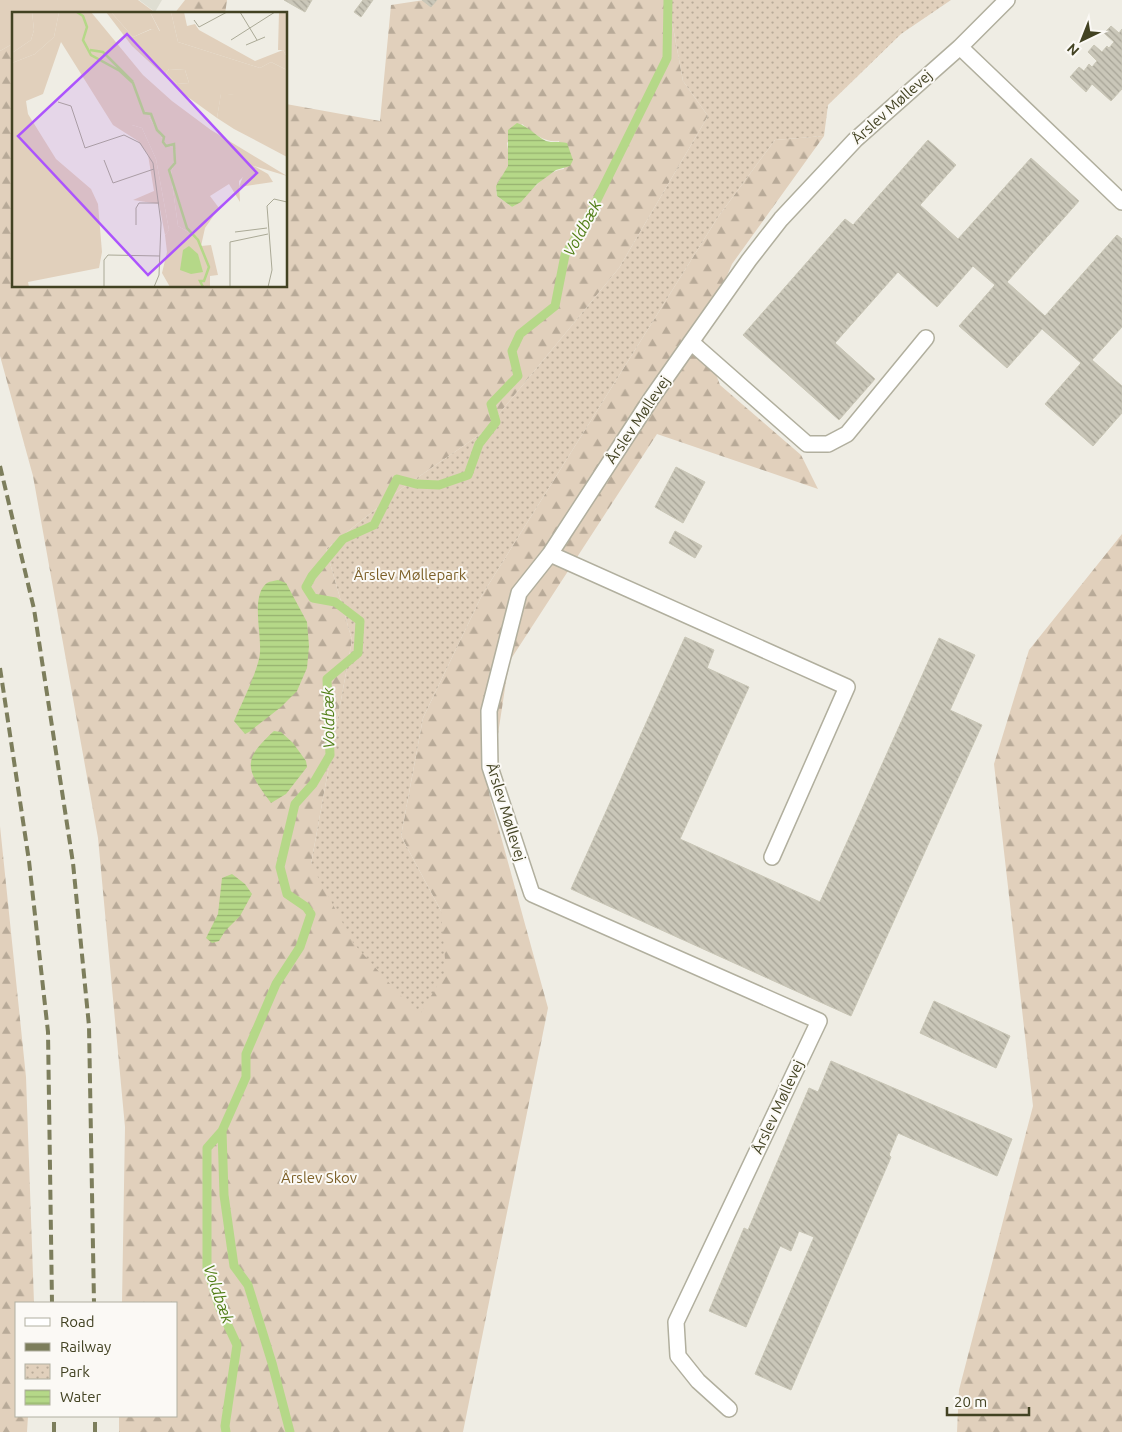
<svg xmlns="http://www.w3.org/2000/svg" width="1122" height="1432" font-family="Ubuntu,sans-serif">
<style>
.built{fill:#dfded2}
.green{fill:#e1d0bc}
.forest{fill:url(#forest-firs);fill-rule:evenodd}
.park{fill:url(#park-dots)}
.water{fill:url(#water-rules)}
.lines{fill:none;stroke-linecap:round;stroke-linejoin:round}
.stream{stroke:#b5d888;stroke-width:9}
.building{fill:url(#building-back-hatch);stroke:#c9c6b6}
.minor-casing{stroke:#b1af9e;stroke-width:18}
.minor{stroke:#fff;stroke-width:15}
.rail{stroke:#7d7e5c;stroke-width:4;stroke-dasharray:10 5;stroke-linecap:butt}
.labels{text-anchor:middle;stroke-width:4;stroke-linejoin:round;paint-order:stroke}
.street-label{font-size:15px;fill:#424222;stroke:#fbf9f5}
.park-label{font-size:15px;fill:#7d6028;stroke:#fbf9f5}
.water-label{font-size:16px;font-style:italic;fill:#507e16;stroke:#fbf9f5}
.inset-river{fill:none;stroke:#b5d888;stroke-width:2.5}
.inset-road{fill:none;stroke:#aaa996;stroke-width:1}
.view{fill:#ac54fd;fill-opacity:0.15;stroke:#ac54fd;stroke-width:2.5}
.inset-edge{fill:none;stroke:#424222;stroke-width:2.5}
</style>
<defs>
<pattern id="forest-firs" width="22" height="20" patternUnits="userSpaceOnUse" patternTransform="scale(1.25)"><rect width="22" height="20" fill="#e1d0bc"/><path d="M5 1l3.5 6h-7zM16 11l3.5 6h-7z" fill="#b8aa98"/></pattern>
<pattern id="park-dots" width="8" height="8" patternUnits="userSpaceOnUse" patternTransform="scale(1.25)"><rect width="8" height="8" fill="#e1d0bc"/><path d="M2 2h.1M6 6h.1" fill="none" stroke="#b8aa98" stroke-width="1.8" stroke-linecap="round"/></pattern>
<pattern id="water-rules" width="6" height="5" patternUnits="userSpaceOnUse" patternTransform="scale(1.25)"><rect width="6" height="5" fill="#b5d888"/><path d="M0 2.5h6" fill="none" stroke="#95b16f"/></pattern>
<pattern id="building-back-hatch" width="6" height="6" patternUnits="userSpaceOnUse" patternTransform="scale(1.25)"><rect width="6" height="6" fill="#cac7b9"/><path d="M-1 5l2 2M0 0l6 6M5-1l2 2" fill="none" stroke="#a6a396"/></pattern>
</defs>
<rect width="100%" height="100%" fill="#efede4"/>
<!-- built -->
<path class="built" d="M139,0H162L155,12Z"/>
<!-- green -->
<path class="green" d="M0,0H138L157,14H14V43L0,51Z"/>
<!-- forest -->
<path class="forest" d="M185,0H227L225,14H174Z
M424,0H668L683,81L708,116L619,268L485,431L401,489L326,549L352,640L311,864L441,911L401,836L423,718L482,595L718,217L775,140L824,136L732,264L702,336L720,385L801,455L818,489L657,434L509,662L489,793L548,1008L463,1432H119V1416H176V1303H122L125,1127L98,838L33,476L0,356V51L14,43V286H286V104L380,121L391,5ZM522,124C534,134 545,143 559,141L564,169C541,172 530,197 512,207L497,196C495,180 502,180 508,167C511,160 508,151 507,143Z
M1122,534V1432H957L959,1390L1033,1106L994,764L1029,650Z
M0,826L26,1077L34,1303H16V1416H28L27,1432H0Z"/>
<!-- park -->
<path class="park" d="M668,0H951L901,34L828,105L824,136L775,140L718,217L482,595L423,718L401,836L441,911L446,971L419,1016L354,944L311,864L352,640L326,549L401,489L485,431L619,268L708,116L683,81Z"/>
<!-- water -->
<path class="water" d="M517,123C528,126 536,136 546,141C552,143 560,141 567,143L573,160L570,166L556,170L537,184L521,202L512,207L497,196L496,186L508,166V130Z
M278,580L286,583L307,622L309,646L307,668L297,691L281,707L249,732L245,734L234,721C242,703 255,676 259,659C264,639 249,597 267,583C270,581 275,581 278,580Z
M274,731L281,732L293,743L306,761L307,767L286,794L271,803C246,769 241,761 274,731Z
M232,874L245,884L252,894L240,916L225,931L219,941L212,943L206,938L218,914L222,878Z"/>
<g class="lines">
<!-- stream -->
<path class="stream" d="M222,1131L207,1148V1268L219,1306L237,1345L225,1426L226,1432
M290,1432L272,1363L248,1285L234,1266L224,1195L222,1131L246,1077V1054L276,984L300,947L311,914L306,907L287,894L280,867L295,804L313,784L330,755L327,679L358,653L360,621L335,602L313,598L306,587L312,576L343,539L374,525L397,479L416,484L439,485L468,475L479,444L496,422L491,404L518,376L512,351L520,334L555,306L565,255L588,218L667,58L668,0"/>
</g>
<!-- building -->
<path class="building" d="M284,0H312L305,12Z
M363,0H373L361,17L354,12Z
M422,0H437L431,7Z
M1111,26L1119,33L1122,29V89L1111,101L1092,84L1086,92L1070,77L1079,67L1084,71L1089,64L1092,67L1097,61L1088,52L1094,45L1102,52L1107,46L1109,48L1114,42L1104,33Z
M928,140L956,165L920,205L958,239L1031,158L1079,201L1007,282L1045,316L1117,235L1122,239V327L1092,360L1122,386V413L1093,446L1045,404L1081,363L1042,329L1007,368L959,326L995,285L973,266L937,307L898,272L835,343L875,379L839,420L743,335L845,219L853,225Z
M676,467L705,482L683,523L655,507Z
M675,531L702,546L695,558L669,543Z
M685,637L714,650L707,668L749,687L680,839L820,902L939,638L975,655L950,710L982,725L851,1016L571,889Z
M934,1001L1010,1036L996,1068L920,1033Z
M831,1061L1012,1139L997,1176L898,1133L889,1155L891,1157L791,1390L755,1374L814,1237L799,1231L791,1251L780,1246L746,1327L709,1311L744,1228L748,1230L809,1088L818,1092Z"/>
<g class="lines">
<!-- minor casing -->
<g class="minor-casing">
<path id="minor" d="M960,47L1122,202
M691,342L807,444H828L847,434L926,338
M550,554L847,687L772,857
M729,1409L698,1381L678,1356L676,1322L819,1021L532,894L490,767L489,711L519,593L550,554L651,399L691,342L749,260L781,219L855,140L960,47L1007,0"/>
</g>
<!-- minor -->
<use href="#minor" class="minor"/>
<!-- rail -->
<path class="rail" d="M0,466L34,609L73,863L89,1026L94,1303
M0,668L29,861L48,1032L52,1303
M54,1432V1416
M95,1432V1416"/>
</g>
<g class="labels">
<!-- street labels -->
<g class="street-label">
<text transform="translate(892 107) rotate(-42)" y="5">Årslev Møllevej</text>
<text transform="translate(638 420) rotate(-56)" y="5">Årslev Møllevej</text>
<text transform="translate(506 812) rotate(73)" y="5">Årslev Møllevej</text>
<text transform="translate(778 1107) rotate(-65)" y="5">Årslev Møllevej</text>
</g>
<!-- park labels -->
<g class="park-label">
<text x="410" y="580">Årslev Møllepark</text>
<text x="319" y="1183">Årslev Skov</text>
</g>
<!-- water labels -->
<g class="water-label">
<text transform="translate(582 228) rotate(-61)" y="6">Voldbæk</text>
<text transform="translate(328 718) rotate(-91)" y="6">Voldbæk</text>
<text transform="translate(219 1294) rotate(71)" y="6">Voldbæk</text>
</g>
</g>
<!-- overview -->
<g transform="translate(12 12)">
<rect width="275" height="275" fill="#efede4"/>
<path d="M20,0H47L42,25L23,42L0,51V41L19,28L22,18ZM99,0H138L148,20L139,17L121,25ZM159,0H172L175,14L183,12L187,18L243,49L271,38L275,45V58L259,50L248,56L166,30ZM157,57L173,58L177,71L165,72L154,61ZM209,81L222,83V117L205,106ZM242,154L256,162L261,170L227,175L233,159Z" fill="#e1d0bc"/>
<path d="M0,0H20L22,18L19,28L0,41ZM47,0H79L131,63L160,89L199,118L275,164L242,154L227,169L228,190L217,172L198,184L207,196L193,216L189,234L185,225L166,214L159,163L164,138L153,131L137,105L120,113L130,116L144,147L157,218L153,223L147,192L121,188L142,179L136,143L126,129L101,113L49,30L31,82L14,89L16,102L44,147L79,177L86,192L90,240L87,256L16,270L17,275H0V51L23,42L42,25ZM94,0H99L121,25L140,17L148,19L138,0H159L166,30L248,56L259,50L275,58V145L222,117V83L209,82L205,106L173,83L120,34ZM157,57L173,58L177,71L165,72L154,61ZM267,0H275V45L271,38H266Z" fill="#e1d0bc" fill-rule="evenodd"/>
<path d="M112,100L137,105L153,131L164,138L159,163L166,214L185,225L189,234L199,233L206,263L198,264V275H158L150,261L155,240L153,223L157,218L144,147L130,116L120,113Z" fill="#e1d0bc"/>
<path d="M177,234L186,242L191,260L179,262L168,258L171,238Z" fill="#b5d888"/>
<path class="inset-river" d="M65,0L71,4L75,15L71,28L79,43L108,59L121,71L132,101L139,102L145,118L152,125L151,130L154,134L162,132L163,151L157,158L175,216L186,228L197,255L192,269H188L191,275M78,38L91,40L121,70"/>
<path class="inset-road" d="M228,0L245,28M182,8L187,15L215,0M219,28L263,0M234,33L253,25M46,90L59,94L73,136L112,123L128,131L141,151L149,211L147,263L142,275M92,148L101,171L142,157M124,213V196L127,191H147M223,220L255,216M92,275V248L96,243L148,244M218,275V230L256,222M256,275L260,258L255,194L262,187L275,190"/>
<path class="view" d="M115,22L245,161L136,263L6,124Z"/>
<rect width="275" height="275" class="inset-edge"/>
</g>
<!-- legend -->
<rect x="15" y="1302" width="162" height="115" fill="#fbf9f5" stroke="#b1b0a1"/>
<rect x="25" y="1318" width="25" height="8" fill="#ffffff" stroke="#b1b0a1"/>
<text x="60" y="1327" font-size="15" fill="#424222">Road</text>
<rect x="25" y="1343" width="25" height="8" fill="#7d7e5c" stroke="#b1b0a1"/>
<text x="60" y="1352" font-size="15" fill="#424222">Railway</text>
<rect x="25" y="1364" width="25" height="15" fill="url(#park-dots)" stroke="#b1b0a1"/>
<text x="60" y="1377" font-size="15" fill="#424222">Park</text>
<rect x="25" y="1390" width="25" height="15" fill="url(#water-rules)" stroke="#b1b0a1"/>
<text x="60" y="1402" font-size="15" fill="#424222">Water</text>
<!-- north arrow -->
<g transform="translate(1082 40) rotate(223)" stroke="#fbf9f5" stroke-width="4" paint-order="stroke">
<path d="M0-4L9 19L0 12L-9 19Z" fill="#424222"/>
<text y="-8" font-size="14" font-weight="bold" text-anchor="middle" fill="#424222">N</text>
</g>
<!-- scale -->
<path d="M947 1407v8h82v-8" fill="none" stroke="#424222" stroke-width="2.5"/>
<text x="954" y="1407" font-size="15" fill="#424222" stroke="#fbf9f5" stroke-width="4" paint-order="stroke">20 m</text>
</svg>
